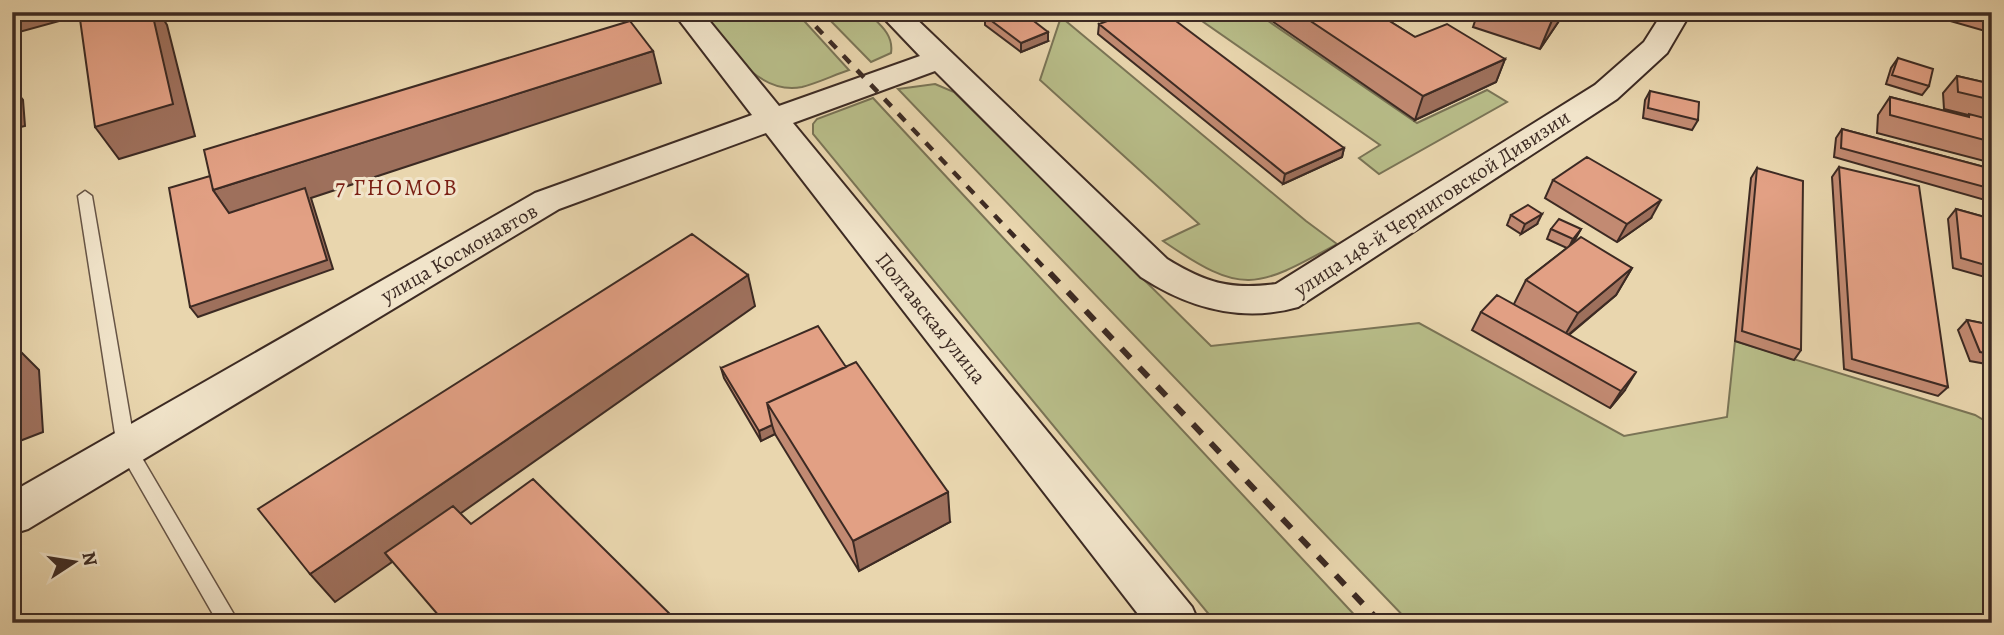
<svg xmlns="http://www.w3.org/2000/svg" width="2004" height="635" font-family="Alegreya,serif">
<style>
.green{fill:#b8bd89;stroke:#7a7456;stroke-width:2}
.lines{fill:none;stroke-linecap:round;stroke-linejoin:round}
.lane-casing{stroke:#675546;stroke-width:3}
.secondary-casing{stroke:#3c2a23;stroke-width:4}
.lane{fill:#f1e4ca;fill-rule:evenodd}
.secondary{fill:#f1e4ca;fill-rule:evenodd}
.rail-far1{stroke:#3c2a23;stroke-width:4.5;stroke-dasharray:10 10;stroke-linecap:butt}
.rail{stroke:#3c2a23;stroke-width:6;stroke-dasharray:13 13;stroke-linecap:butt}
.wall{fill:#c28a72;stroke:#3c2a23;stroke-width:2}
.shaded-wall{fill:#9e705c;stroke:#3c2a23;stroke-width:2}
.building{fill:#e2a084;stroke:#3c2a23;stroke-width:2}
.labels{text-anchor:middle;stroke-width:6;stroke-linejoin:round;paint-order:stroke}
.street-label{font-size:21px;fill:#3c2a23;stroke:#f1e4ca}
.neighbourhood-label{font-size:23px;letter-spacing:2px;fill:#7a1f14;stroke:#f1e4ca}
</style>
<rect width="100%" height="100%" fill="#e9d6ae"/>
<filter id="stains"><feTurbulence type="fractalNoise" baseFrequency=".00286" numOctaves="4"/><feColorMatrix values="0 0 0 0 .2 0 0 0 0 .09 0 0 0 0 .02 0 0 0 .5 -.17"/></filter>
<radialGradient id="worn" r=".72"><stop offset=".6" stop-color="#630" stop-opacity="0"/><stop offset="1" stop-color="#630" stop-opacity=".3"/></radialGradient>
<!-- green -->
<path class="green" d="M702,12H796L849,70C834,75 818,83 802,87C756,96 726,43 702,12Z
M822,12H867C879,24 894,34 891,53L871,62Z
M1189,12H1255L1417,123L1487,90L1507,102L1379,174L1359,158L1380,145Z
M1061,17L1306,221L1337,244C1255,289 1243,296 1163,241L1199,224L1040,80Z
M935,84L954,92L1211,346L1419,323L1624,436L1727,417L1735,341L1975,415L1992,425V623H1410L898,89Z
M873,98L1362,623H1216L813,134V124L817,119Z"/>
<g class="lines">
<!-- lane casing -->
<g class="lane-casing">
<path id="lane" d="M85,191L92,196L135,446L239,623H218L117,447L78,196Z"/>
</g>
<!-- secondary casing -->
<g class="secondary-casing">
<path id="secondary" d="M673,12H702L779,106L920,56L878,12H909L1167,259C1206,283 1230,290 1276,284L1595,85L1644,42L1663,12H1691L1667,53L1617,99L1298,307C1242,323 1189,308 1141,277L935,71L793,123L1192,607L1199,623H1145L766,133L559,209L28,529L12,534V492L535,193L752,115Z"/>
</g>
<!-- lane -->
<use href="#lane" class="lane"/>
<!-- secondary -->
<use href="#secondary" class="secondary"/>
<!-- rail-far1 -->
<path class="rail-far1" d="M802,12L1051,275"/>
<!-- rail -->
<path class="rail" d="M1050,273L1381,623"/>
</g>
<!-- wall -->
<path class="wall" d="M1259,12H1375L1415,37L1505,59L1496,82L1415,120Z
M1478,12H1565L1540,49L1473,27Z
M1932,12H1992V33L1933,16L1934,13Z
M985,16L1048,41L1021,52L985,25Z
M1099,24L1344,148L1342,157L1283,184L1098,34Z
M1898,58L1929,86L1922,95L1886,84L1891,68Z
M1957,76L1992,84V163L1877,133L1878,115L1890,97L1967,117L1968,115L1944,109L1943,93Z
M1650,91L1698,120L1692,130L1643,118L1645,100Z
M1842,129L1992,169V202L1834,157L1836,138Z
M1839,167L1948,387L1938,396L1844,369L1832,177Z
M1757,168L1801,350L1794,360L1735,341L1751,178Z
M1553,180L1651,218L1617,242L1545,198Z
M1956,209L1992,219V279L1953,268L1948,219Z
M1511,215L1537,224L1521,234L1507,225Z
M1551,229H1581L1571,245L1632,268L1616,295L1569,335L1625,390L1610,408L1472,330L1481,312L1514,304L1526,280L1567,248L1547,239Z
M1967,320L1992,325V365L1970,361L1958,330Z
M721,368L950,522L859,571L775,434L761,441L724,378Z"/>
<!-- shaded-wall -->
<path class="shaded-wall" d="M12,12H92L12,34Z
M152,12H159L167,25L195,136L119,159L95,127Z
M1556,12H1565L1540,49L1553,18Z
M1048,32V41L1021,52V43Z
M653,51L661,83L311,198L333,269L198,317L190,307L235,223L213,190Z
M1505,59L1496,82L1415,120L1423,96Z
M16,91L23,100L25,126L12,129V118Z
M1344,148L1342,157L1283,184L1285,174Z
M1661,200L1651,218L1617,242L1627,224Z
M1542,214L1537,224L1521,234L1525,224Z
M1581,229L1576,238L1568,249L1573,239Z
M1632,268L1616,295L1562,340L1578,313Z
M748,275L755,306L393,561L385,553L392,562L335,602L310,574Z
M12,343L39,370L43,432L12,444Z
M1636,372L1625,390L1610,408L1621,391Z
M772,425L775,434L761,441L759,431Z
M948,492L950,522L859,571L853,541Z"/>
<!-- building -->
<path class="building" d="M79,12H152L173,104L95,127Z
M994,12H1022L1048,32L1021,43L985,16Z
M1132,12H1164L1344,148L1285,174L1099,24Z
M1297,12H1375L1415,37L1447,24L1505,59L1423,96Z
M1535,12H1556L1553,18Z
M630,21L653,51L213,190L204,150Z
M1898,58L1933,69L1929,86L1892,75Z
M1957,76L1992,84V100L1958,92Z
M12,91H16L17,116L12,118Z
M1650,91L1699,102L1698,120L1648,108Z
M1890,97L1969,117V114L1992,120V142L1890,115Z
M1842,129L1992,169V189L1841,148Z
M1587,157L1661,200L1627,224L1553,180Z
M1839,167L1919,186L1948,387L1852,359Z
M1757,168L1803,181L1801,350L1742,331Z
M210,176L213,190L229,213L305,188L327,260L190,307L169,188Z
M1528,205L1542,214L1525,224L1511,215Z
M1956,209L1992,219V267L1961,258Z
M1559,219L1581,229L1573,239L1551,229Z
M692,234L748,275L310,574L258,509Z
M1581,237L1632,268L1578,313L1526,280Z
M1497,295L1636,372L1621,391L1481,312Z
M1967,320L1992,325V354L1980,352Z
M818,326L846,367L767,403L772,425L759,431L721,368Z
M856,362L948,492L853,541L767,403Z
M533,479L679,623H445L385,553L453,506L471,524Z"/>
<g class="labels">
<!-- street labels -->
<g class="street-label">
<text transform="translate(1432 203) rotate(-33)" y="7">улица 148-й Черниговской Дивизии</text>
<text transform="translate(459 253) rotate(-30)" y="7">улица Космонавтов</text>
<text transform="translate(931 318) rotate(51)" y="7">Полтавская улица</text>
</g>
<!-- neighbourhood labels -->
<g class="neighbourhood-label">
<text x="397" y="195">7 ГНОМОВ</text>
</g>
</g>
<!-- margin -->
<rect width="2004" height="635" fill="none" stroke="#e9d6ae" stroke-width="42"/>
<rect x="14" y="14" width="1976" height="607" fill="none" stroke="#3c2a23" stroke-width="3.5"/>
<rect x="21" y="21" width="1962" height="593" fill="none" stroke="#3c2a23" stroke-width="2"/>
<!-- north arrow -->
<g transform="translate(74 562) rotate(78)" stroke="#f1e4ca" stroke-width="5" paint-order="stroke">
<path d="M0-5L12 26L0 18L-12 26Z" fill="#3c2a23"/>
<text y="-10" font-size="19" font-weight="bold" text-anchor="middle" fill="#3c2a23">N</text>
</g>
<rect width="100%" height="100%" filter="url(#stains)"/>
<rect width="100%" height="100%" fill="url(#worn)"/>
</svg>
